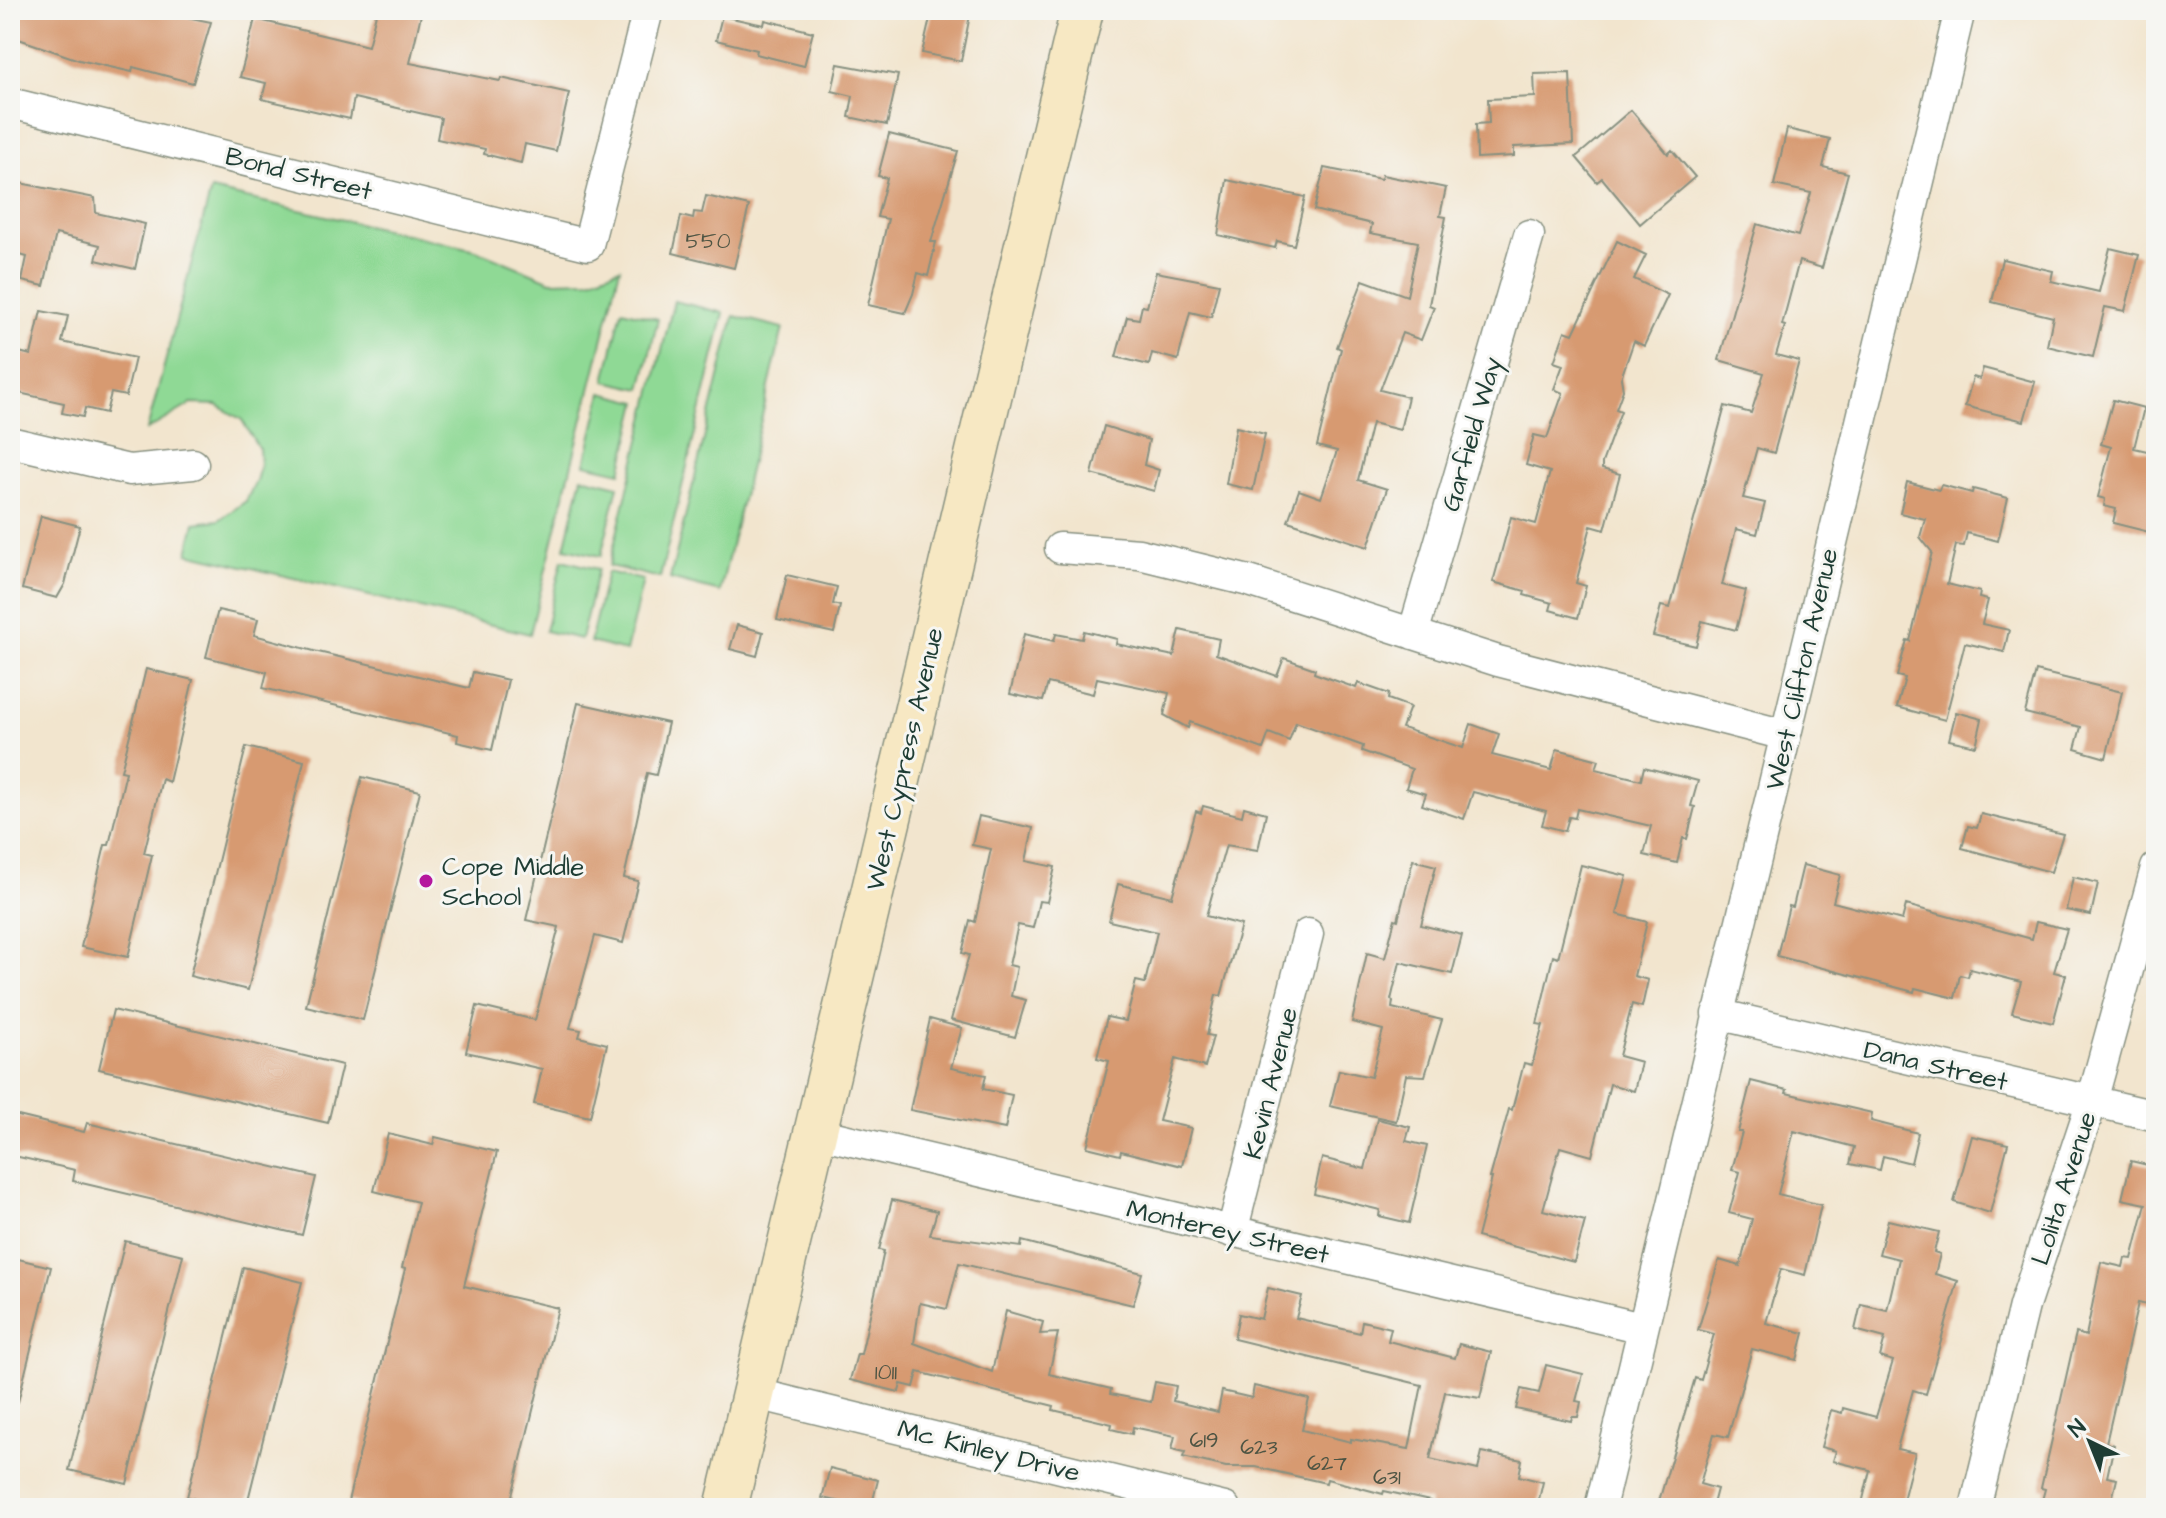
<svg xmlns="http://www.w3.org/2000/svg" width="2166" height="1518" font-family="'Architects Daughter',sans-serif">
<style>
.green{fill:#8fd995;stroke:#578b64;stroke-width:2}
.building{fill:#d79a71}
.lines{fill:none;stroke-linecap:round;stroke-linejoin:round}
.minor-casing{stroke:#889181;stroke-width:33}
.secondary-casing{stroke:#889181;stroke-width:45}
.minor{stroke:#fff;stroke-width:30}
.secondary{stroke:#f7e8c3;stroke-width:42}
.poi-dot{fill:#b5179e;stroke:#f6f6f2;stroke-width:3}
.labels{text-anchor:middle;stroke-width:6;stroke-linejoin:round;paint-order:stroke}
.number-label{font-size:22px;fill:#4d5443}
.street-label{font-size:26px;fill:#1f3d34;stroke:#f6f6f2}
.poi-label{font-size:26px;fill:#1f3d34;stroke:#f6f6f2;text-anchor:start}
</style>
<rect width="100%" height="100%" fill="#f6f6f2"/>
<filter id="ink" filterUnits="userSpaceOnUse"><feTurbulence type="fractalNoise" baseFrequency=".0125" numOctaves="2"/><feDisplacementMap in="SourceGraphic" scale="16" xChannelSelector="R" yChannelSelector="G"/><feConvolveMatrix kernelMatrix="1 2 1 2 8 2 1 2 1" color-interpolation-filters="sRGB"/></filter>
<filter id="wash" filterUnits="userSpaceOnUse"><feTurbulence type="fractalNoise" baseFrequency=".006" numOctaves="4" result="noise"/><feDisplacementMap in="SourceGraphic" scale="32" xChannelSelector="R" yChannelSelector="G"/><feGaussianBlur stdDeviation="1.8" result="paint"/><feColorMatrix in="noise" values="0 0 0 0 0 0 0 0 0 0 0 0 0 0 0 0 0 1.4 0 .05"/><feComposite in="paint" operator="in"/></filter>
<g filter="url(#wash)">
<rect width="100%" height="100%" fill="#f2e5ce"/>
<!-- green -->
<path class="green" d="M211,190L476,250L551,281L590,280L620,268L530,634L188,553L195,523L219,520L246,501L256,481L260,466L259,449L242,420L217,405L191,404L147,430Z
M674,301L724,313L660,578L609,566Z
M622,310L658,319L641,389L605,381Z
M734,316L783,328L720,592L670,579Z
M602,393L638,402L621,472L585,464Z
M582,477L618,486L601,556L565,548Z
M562,560L598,569L581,639L545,631Z
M607,572L643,580L626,651L590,642Z"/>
<g id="blocks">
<!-- building -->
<path class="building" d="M19,10H181V16L211,22L193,83L133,67L132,72L79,60L13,37Z
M377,10H422L410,63L500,81L501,78L569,93L556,151L525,144L521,163L484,154L485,149L437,139L441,118L354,98L350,119L262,99L266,83L240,77L255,19L368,46Z
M932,10H966L965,14L970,15L961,61L922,53Z
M722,16L764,25L765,20L813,32L804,66L756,54L757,50L716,40Z
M838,64L898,75L887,125L849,117L853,96L832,91Z
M1570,73L1573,144L1514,147V156L1477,158L1476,124L1489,123L1488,99L1535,97L1534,74Z
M1631,110L1668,154L1672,150L1695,177L1640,224L1602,178L1597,182L1576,157Z
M1787,129L1830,139L1823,167L1848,173L1822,268L1799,261L1782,325L1785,326L1776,355L1799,361L1774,453L1757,448L1743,498L1765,503L1757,534L1736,529L1722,585L1746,591L1736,630L1702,621L1696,646L1653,636L1661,606L1670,608L1725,406L1751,413L1764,373L1719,360L1757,224L1798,236L1811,193L1774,185Z
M889,134L958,151L931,242H936L928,276L918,273L913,294L905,313L868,305L888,219L877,217L887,178L878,176Z
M1324,168L1381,179L1382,175L1446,188L1440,216L1446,217L1429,305L1434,307L1421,340L1402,333L1380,390L1408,397L1400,430L1372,423L1358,480L1387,489L1368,547L1288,521L1299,490L1321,498L1337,451L1317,446L1341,349L1337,347L1363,280L1407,296L1418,242L1370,233L1372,224L1314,210Z
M1227,180L1305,197L1294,245L1277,241L1275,248L1218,235Z
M10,181L95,198L96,213L145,224L135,269L96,260L100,245L56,234L44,286L22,281L27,257L10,252Z
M706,196L749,206L734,268L673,253L681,216L693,219L694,212L702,213Z
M1617,241L1646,255L1634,279L1668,295L1644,346L1634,341L1621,378L1623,390L1616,409L1621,411L1602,463V469L1620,474L1605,530L1591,526L1576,583L1586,586L1578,618L1550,610L1552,603L1524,595L1525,591L1493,582L1511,517L1536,524L1550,472L1526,465L1534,435L1547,438L1563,393L1554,389L1563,365L1554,362L1565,331L1573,334Z
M2110,248L2139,255L2125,311L2105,307L2093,357L2047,346L2053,317L1992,302L2002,259L2053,271L2051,281L2099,292Z
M1156,272L1219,284L1211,317L1190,312L1178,360L1152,353L1149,365L1116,357L1127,317L1139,319L1142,306L1147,307Z
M41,311L68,316L62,342L135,358L126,396L111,393L106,413L85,408L83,417L62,413L64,403L10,391V354L14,355L15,351L31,355Z
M1983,368L2035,382L2024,421L1965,406L1973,377L1980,379Z
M2113,400L2144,408L2134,448L2156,453V520L2153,533L2113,523L2116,509L2104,506L2105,499L2098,497L2111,447L2101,444Z
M1104,426L1149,440L1144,465L1159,470L1154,491L1092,474Z
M1236,427L1265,434L1253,490L1226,484Z
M1907,482L1939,490L1941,485L1972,493L1973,489L2008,498L1998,541L1967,533L1964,546L1956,545L1947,584L1980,592L1979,598L1988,600L1982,624L2009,630L2004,652L1965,643L1945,720L1897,707L1905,678L1897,676L1907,640L1910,641L1932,552L1920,537L1925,519L1900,513Z
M41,516L80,526L65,584L57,598L22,589Z
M787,575L837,587L833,604L840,606L834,633L777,620Z
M218,610L258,619L254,635L314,651L469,688L473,672L508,680L492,750L457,742L458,735L263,688L267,672L206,657Z
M737,625L763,632L757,656L730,649Z
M1180,630L1219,639L1216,654L1277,676L1284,658L1315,669L1314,673L1356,688L1358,683L1389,694L1388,699L1410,707L1402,728L1463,748L1471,724L1499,734L1492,755L1551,770L1557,749L1599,760L1596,769L1641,780L1644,767L1698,781L1691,806L1695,807L1687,839L1683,838L1677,863L1644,855L1651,826L1577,809L1575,818L1569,817L1565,831L1542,825L1546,811L1473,792L1464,819L1422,805L1426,794L1406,788L1412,769L1362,751L1363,746L1296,722L1289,741L1269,733L1263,749L1190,722L1188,728L1164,715L1169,693L1097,678L1093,694L1048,683L1043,701L1010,694L1024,634L1054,641L1056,634L1082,639L1084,631L1117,639L1116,644L1174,656Z
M146,669L193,680L169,782L162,779L144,853L152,855L128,957L81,947L105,845H109L126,772L121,771Z
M2036,671L2122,692L2106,758L2075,749L2081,727L2025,713Z
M578,703L668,723L656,775L647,773L624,878L638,881L623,943L595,936L570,1028L581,1030L579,1037L607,1044L590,1117L534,1104L542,1069L466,1052L477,1006L535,1020L559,927L526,920Z
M1956,712L1982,719L1976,746L1949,740Z
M246,747L304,761L248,990L190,976Z
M362,777L420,791L363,1020L306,1006Z
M1203,806L1242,816L1244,807L1266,813L1258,850L1226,845L1206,916L1241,925L1221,996L1216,995L1207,1035L1213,1036L1205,1067L1175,1059L1159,1121L1191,1128L1182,1166L1121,1151L1120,1155L1087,1147L1109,1061L1097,1058L1107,1017L1126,1021L1136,981L1145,983L1157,932L1109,921L1118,884L1172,897L1196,811L1201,813Z
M1981,814L2063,834L2051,872L1962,848L1968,826L1977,828Z
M979,816L1033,828L1026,861L1055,867L1047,902L1039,901L1033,928L1018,925L1009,965L1017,967L1011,996L1026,1000L1015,1037L951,1020L969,955L962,953L970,920L975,922L991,849L972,845Z
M1413,860L1436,866L1421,925L1462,935L1452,974L1400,962L1391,1000L1393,1001L1392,1008L1442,1020L1425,1076L1406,1075L1396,1121L1330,1106L1339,1070L1371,1077L1383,1030L1352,1022L1367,953L1385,958L1395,919L1398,920Z
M1581,865L1627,876L1617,914L1647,922L1634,976L1648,980L1642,1007L1632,1004L1619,1056L1641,1062L1634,1091L1610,1084L1592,1156L1560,1147L1543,1210L1585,1221L1574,1262L1477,1237L1492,1178H1490L1509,1109L1512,1110L1524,1063L1532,1065L1543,1025L1537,1024L1553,956L1558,958Z
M1803,865L1840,875L1833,902L1902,920L1906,905L2032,939L2036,922L2067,929L2054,972L2066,975L2053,1023L2012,1013L2021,982L1970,969L1968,977L1960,975L1955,998L1915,988L1914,992L1777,956L1789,906L1793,907Z
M2073,877L2098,883L2091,915L2066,910Z
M113,1010L342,1065L328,1123L99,1069Z
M930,1019L962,1028L951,1068L986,1075L983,1089L1012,1095L1005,1129L910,1110Z
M1751,1081L1787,1090L1786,1093L1872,1113L1871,1121L1918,1133L1911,1163L1883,1156L1880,1170L1850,1164L1854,1147L1794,1131L1778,1194L1821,1205L1805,1275L1781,1269L1766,1323L1804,1333L1797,1360L1752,1349L1728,1437L1714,1434L1700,1484L1717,1489L1712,1508H1657L1695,1378L1701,1380L1714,1334L1698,1330L1719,1260L1740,1266L1752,1219L1729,1213L1740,1172L1732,1170L1742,1132H1738Z
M10,1114L84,1132L87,1123L316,1177L302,1235L73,1181L75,1170L10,1155Z
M1377,1119L1410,1127L1406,1141L1427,1146L1409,1223L1379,1216L1380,1210L1314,1194L1322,1158L1365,1169Z
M388,1134L433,1145L435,1137L497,1152L464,1286L558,1308L509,1508H379L348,1501L405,1269L402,1268L418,1202L374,1191Z
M1972,1136L2008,1144L1990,1213L1954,1202Z
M2131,1161L2156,1167V1307L2138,1303L2106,1443L2114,1445L2107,1477L2117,1479L2110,1508H2040L2045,1489L2041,1488L2076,1333L2086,1336L2101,1262L2123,1267L2125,1258L2132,1259L2146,1204L2122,1199Z
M892,1200L937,1211L930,1235L1021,1247L1022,1241L1142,1273L1133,1305L959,1263L947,1309L920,1303L914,1343L992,1372L1006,1311L1043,1322L1040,1334L1058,1333L1049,1374L1111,1389L1110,1394L1151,1402L1155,1382L1176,1386L1173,1401L1218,1412L1222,1391L1252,1398L1254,1386L1309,1399L1302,1430L1351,1442V1439L1409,1449L1422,1385L1234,1339L1239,1314L1261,1319L1268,1288L1302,1296L1296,1318L1360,1333L1362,1321L1391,1328L1388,1341L1455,1358L1459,1344L1491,1352L1480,1398L1445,1392L1430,1459L1478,1470L1482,1452L1522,1460L1519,1476L1543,1482L1537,1508H1428L1430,1501L1384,1491L1383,1494L1327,1479L1326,1483L1256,1467H1226L1183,1457L1185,1452L1172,1449L1175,1436L1133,1427L1132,1434L1111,1429L1112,1424L1053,1410L1054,1406L918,1372L914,1387L901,1384L899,1392L850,1380L857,1354H861L876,1289L884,1251L879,1250Z
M1888,1220L1939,1232L1934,1252L1940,1254L1935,1274L1958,1281L1926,1394L1913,1390L1897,1449L1915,1453L1901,1508H1861L1870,1470L1833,1461L1836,1451L1821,1447L1831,1410L1842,1413L1843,1408L1876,1417L1893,1361L1880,1357L1885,1338L1855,1330L1861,1304L1887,1310L1899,1259L1879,1254Z
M125,1241L183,1255L127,1484L69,1470Z
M10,1257L51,1267L18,1402L10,1401Z
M243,1267L302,1282L246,1508H234L187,1497Z
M1546,1365L1583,1374L1576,1401L1581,1402L1578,1417H1572L1571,1421L1516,1409L1521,1389L1539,1393Z
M830,1468L878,1480L871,1508L822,1498Z"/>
</g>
</g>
<g filter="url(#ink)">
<use href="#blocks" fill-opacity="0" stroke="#889181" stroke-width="2"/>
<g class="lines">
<!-- minor casing -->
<g class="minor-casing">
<path id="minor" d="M10,103L588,245L648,10
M10,442L129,470L193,464
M1060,548L1139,554L1249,581L1498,661L1785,735
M1413,634L1529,235
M1717,1014L2156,1116
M814,1132L1642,1328
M1232,1232L1308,934
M753,1393L1225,1508
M1600,1508L1960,10
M1975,1508L2024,1306L2092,1101L2156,868"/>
</g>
<!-- secondary casing -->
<g class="secondary-casing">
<path id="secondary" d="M726,1508L1082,10"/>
</g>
<!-- minor -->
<use href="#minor" class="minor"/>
<!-- secondary -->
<use href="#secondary" class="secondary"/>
</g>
</g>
<!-- markers -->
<circle class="poi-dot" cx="426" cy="881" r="8"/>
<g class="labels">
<!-- number labels -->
<g class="number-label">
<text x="708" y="248">550</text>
<text x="886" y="1379">1011</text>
<text x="1204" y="1447">619</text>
<text x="1259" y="1454">623</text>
<text x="1327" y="1470">627</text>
<text x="1387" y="1484">631</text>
</g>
<!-- street labels -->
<g class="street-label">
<text transform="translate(299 173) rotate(14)" y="9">Bond Street</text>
<text transform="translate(1471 434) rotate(-74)" y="9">Garfield Way</text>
<text transform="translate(1801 669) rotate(-77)" y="9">West Clifton Avenue</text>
<text transform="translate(904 759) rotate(-77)" y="9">West Cypress Avenue</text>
<text transform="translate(1936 1065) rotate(13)" y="9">Dana Street</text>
<text transform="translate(1270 1083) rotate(-76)" y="9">Kevin Avenue</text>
<text transform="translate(2063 1188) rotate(-72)" y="9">Lolita Avenue</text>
<text transform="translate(1228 1231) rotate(13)" y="9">Monterey Street</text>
<text transform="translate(989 1450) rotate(14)" y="9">Mc Kinley Drive</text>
</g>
<!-- poi labels -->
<g class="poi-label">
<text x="442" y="875">Cope Middle<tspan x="442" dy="30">School</tspan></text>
</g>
</g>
<!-- margin -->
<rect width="2166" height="1518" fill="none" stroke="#f6f6f2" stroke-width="40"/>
<!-- north arrow -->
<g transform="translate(2090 1442) rotate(317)" stroke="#f6f6f2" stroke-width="6" paint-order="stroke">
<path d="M0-6L14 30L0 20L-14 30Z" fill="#1f3d34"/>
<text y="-12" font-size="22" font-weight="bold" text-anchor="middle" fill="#1f3d34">N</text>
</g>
</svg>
